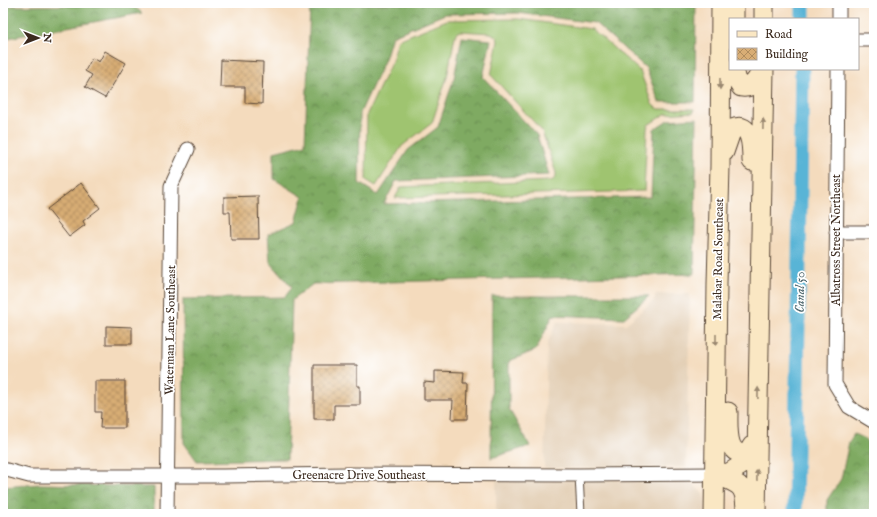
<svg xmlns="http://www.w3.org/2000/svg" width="877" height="517" font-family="'IM FELL English',serif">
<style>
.built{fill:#e2cdb2}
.grass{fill:#9fc46f;stroke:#6d7746}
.forest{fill:url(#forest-crowns);stroke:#5d6a40}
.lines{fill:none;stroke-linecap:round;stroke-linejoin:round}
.canal{stroke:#58b4d6;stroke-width:15}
.building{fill:url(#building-cross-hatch)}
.service-casing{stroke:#574536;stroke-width:9}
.minor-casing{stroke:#574536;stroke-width:15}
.secondary-casing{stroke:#574536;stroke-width:21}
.service{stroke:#fff;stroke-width:7}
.minor{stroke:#fff;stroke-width:13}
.secondary{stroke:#fae7c3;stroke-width:19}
.oneway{fill:#9a8870}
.labels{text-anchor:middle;stroke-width:3.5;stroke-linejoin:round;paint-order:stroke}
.street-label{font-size:12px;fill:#3b2a1e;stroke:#fff}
.water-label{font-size:13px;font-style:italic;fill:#476168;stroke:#fff}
</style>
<defs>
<pattern id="forest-crowns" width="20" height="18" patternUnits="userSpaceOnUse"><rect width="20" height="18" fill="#7faa62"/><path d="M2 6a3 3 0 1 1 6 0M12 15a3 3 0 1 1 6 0" fill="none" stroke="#698b50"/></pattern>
<pattern id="building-cross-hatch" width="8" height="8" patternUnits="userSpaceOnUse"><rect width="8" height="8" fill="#d8ad75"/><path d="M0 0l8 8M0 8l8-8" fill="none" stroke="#b08d5f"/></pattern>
</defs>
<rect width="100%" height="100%" fill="#fff"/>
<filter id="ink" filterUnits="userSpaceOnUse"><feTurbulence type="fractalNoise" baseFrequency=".025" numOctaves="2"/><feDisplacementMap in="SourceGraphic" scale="8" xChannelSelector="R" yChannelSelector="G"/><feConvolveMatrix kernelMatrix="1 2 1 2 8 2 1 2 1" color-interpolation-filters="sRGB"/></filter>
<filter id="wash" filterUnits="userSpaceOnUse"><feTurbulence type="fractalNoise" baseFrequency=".012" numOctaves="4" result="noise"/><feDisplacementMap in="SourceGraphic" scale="16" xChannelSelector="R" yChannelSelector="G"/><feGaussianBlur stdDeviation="0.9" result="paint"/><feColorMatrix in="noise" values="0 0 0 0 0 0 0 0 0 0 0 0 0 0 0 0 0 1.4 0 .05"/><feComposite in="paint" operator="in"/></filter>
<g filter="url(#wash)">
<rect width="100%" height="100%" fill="#f4dbbd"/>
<!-- built -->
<path class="built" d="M656,294H690L686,467L544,468L547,344L557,322L626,324L654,300Z
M496,480L683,481L693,484L703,494L705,502V514H496Z"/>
<!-- grass -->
<path class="grass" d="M518,19L592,29L640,71L652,104L655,107L659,109H694V112L665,114L648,125L647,129L644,191L395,198L401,187L550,181L553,180L556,177V173L542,131L491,75L498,41L497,37L491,33L460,31L456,33L455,36L447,77L432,123L402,146L376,186L366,180L367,114L392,61L398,40L447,20Z"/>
<!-- forest -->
<path class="forest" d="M521,3H696L695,102H659L646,68L595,23L518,13L445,14L392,36L385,59L360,113L359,183L378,195L408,150L438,127L454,78L462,37L491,40L483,77L537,135L549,175L396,181L384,204L651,197L654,129L668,120L697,118L694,274L313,284L292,300L287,459L197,461L184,443L183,299L285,297L292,287L270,262L268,234L296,222L303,197L274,179V152L305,144L310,4Z
M132,5L142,13L3,39V6Z
M492,296H649L624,318L553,315L536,350L509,361V409L530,446L491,458Z
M854,434L867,440L871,514H827V500L841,479L849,442Z
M40,484L154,487V514H3V487Z"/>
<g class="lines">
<!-- canal -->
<path class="canal" d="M803,19V3
M795,514L802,69"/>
</g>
<g id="blocks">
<!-- building -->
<path class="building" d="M105,51L126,63L105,98L85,87L92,75L85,71L92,58L99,62Z
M221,60L263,62L262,104L245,103V87H220Z
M81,183L100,208L83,221L85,225L69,237L47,209Z
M258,196L259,239H231L230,212H224V197Z
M106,326L132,327V344H106Z
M314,365H357V386H360V405H334V419H314Z
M435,371L464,372L463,383H468L467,419H452L453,400H424V382L435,383Z
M95,381H125V428H100L101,412H95Z"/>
</g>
</g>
<g filter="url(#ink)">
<use href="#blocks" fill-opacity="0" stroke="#574536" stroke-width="1"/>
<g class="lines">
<!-- service casing -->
<g class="service-casing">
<path id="service" d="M579,475L581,514"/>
</g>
<!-- minor casing -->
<g class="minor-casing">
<path id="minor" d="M839,19V3
M858,40H874
M838,69L835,384L849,407L874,422
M836,232H874
M3,469L29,476H223L347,474L579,475L715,474
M167,514L171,186L188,149"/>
</g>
<!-- secondary casing -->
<g class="secondary-casing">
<path id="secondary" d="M734,19V3
M764,19V3
M734,69L737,81L741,87C753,89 758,78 762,69
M724,152L732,129C752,120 752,148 752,161
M728,412C728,426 725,462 750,451
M715,474L729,473L743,464L752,446
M715,474C741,485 746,484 746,514
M714,514L717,284L720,166L721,3
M756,514L764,69"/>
</g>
<!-- service -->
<use href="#service" class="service"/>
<!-- minor -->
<use href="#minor" class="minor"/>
<!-- secondary -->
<use href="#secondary" class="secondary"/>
</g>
<!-- one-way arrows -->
<defs><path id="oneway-solid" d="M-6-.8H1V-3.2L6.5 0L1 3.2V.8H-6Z"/></defs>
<g class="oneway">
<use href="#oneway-solid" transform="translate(720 84) rotate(90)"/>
<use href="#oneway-solid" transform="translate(763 124) rotate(-89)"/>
<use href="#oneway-solid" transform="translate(716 340) rotate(90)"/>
<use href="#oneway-solid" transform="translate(758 393) rotate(-89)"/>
<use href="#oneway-solid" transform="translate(757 475) rotate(-89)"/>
</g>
</g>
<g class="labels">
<!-- street labels -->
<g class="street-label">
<text transform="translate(836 240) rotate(-90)" y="4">Albatross Street Northeast</text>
<text transform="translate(718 259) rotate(-89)" y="4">Malabar Road Southeast</text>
<text transform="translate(170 330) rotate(-89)" y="4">Waterman Lane Southeast</text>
<text x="359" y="479">Greenacre Drive Southeast</text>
</g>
<!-- water labels -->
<g class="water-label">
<text transform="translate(799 292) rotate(-89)" y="5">Canal 50</text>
</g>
</g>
<!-- margin -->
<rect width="877" height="517" fill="none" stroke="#fff" stroke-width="16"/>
<!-- legend -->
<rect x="729" y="18" width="130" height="52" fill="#ffffff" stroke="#b1aaa5"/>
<rect x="737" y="31" width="20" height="6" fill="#fae7c3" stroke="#b1aaa5"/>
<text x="765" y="38" font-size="12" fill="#3b2a1e">Road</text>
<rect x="737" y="48" width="20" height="12" fill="url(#building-cross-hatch)" stroke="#b1aaa5"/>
<text x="765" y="58" font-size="12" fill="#3b2a1e">Building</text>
<!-- north arrow -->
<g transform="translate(38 38) rotate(90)" stroke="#ffffff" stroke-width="3" paint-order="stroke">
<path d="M0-3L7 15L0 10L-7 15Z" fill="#3b2a1e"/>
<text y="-6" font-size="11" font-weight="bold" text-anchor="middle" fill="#3b2a1e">N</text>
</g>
</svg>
